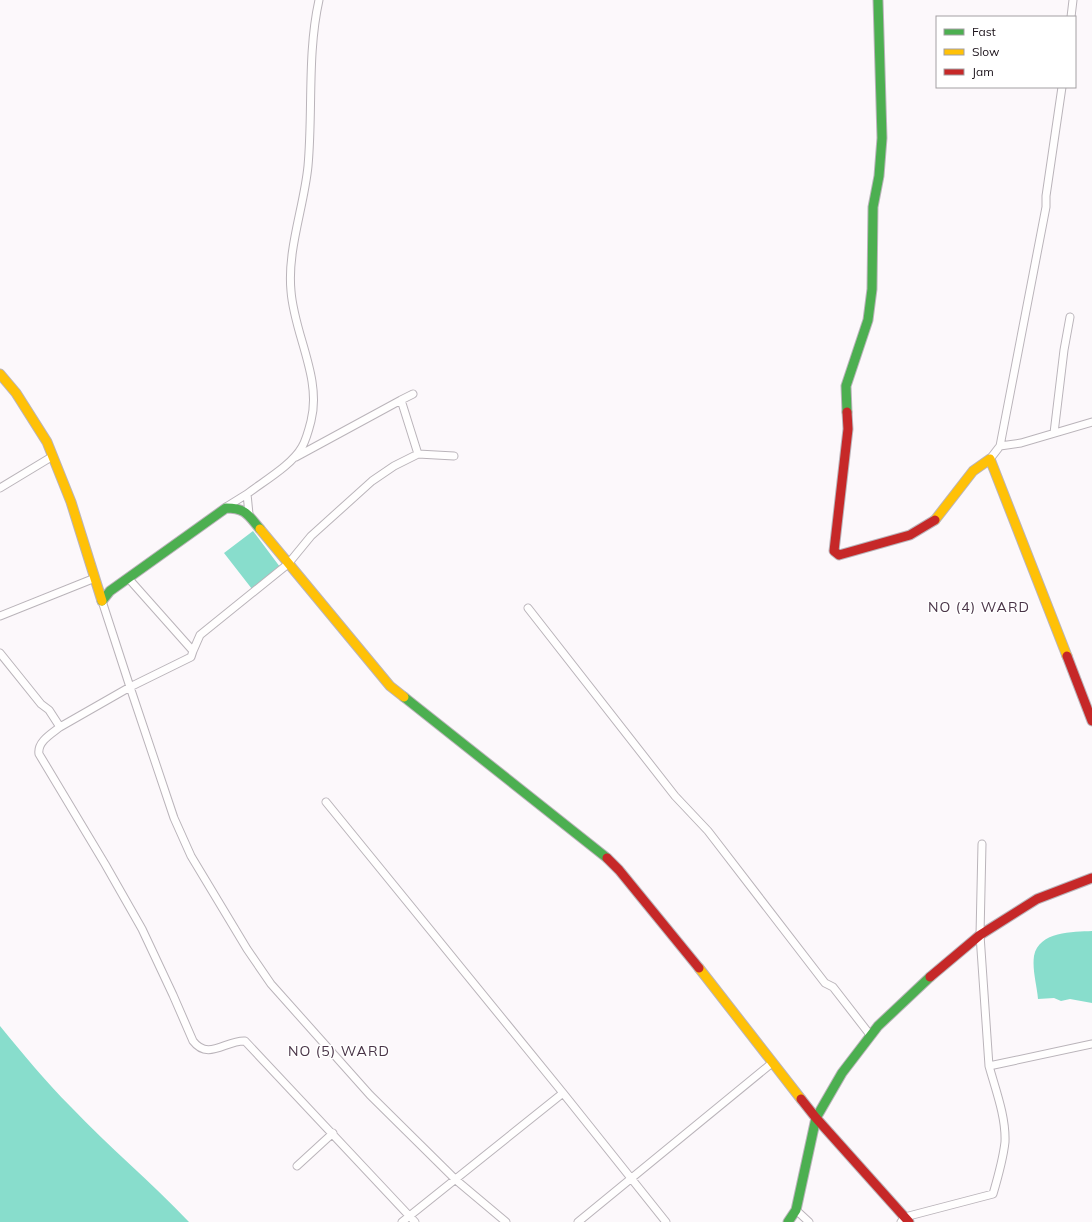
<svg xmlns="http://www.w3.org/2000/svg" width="1092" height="1222" font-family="Mulish,sans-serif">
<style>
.water{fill:#8dc}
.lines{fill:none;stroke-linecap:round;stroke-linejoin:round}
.street-casing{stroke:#bab4ba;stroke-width:9}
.fast-casing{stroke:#bab4ba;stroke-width:11}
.slow-casing{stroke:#bab4ba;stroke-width:11}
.jam-casing{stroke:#bab4ba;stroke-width:11}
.street{stroke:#fffefe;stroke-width:7}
.fast{stroke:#4caf50;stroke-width:9}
.slow{stroke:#ffc107;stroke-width:9}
.jam{stroke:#c62828;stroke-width:9}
.labels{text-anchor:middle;stroke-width:3;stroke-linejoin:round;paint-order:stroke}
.quarter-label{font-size:14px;letter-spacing:1px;fill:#4a3548;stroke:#fff}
</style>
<rect width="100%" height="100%" fill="#fcf8fb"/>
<!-- water -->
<path class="water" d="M253,531L280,567L252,589L224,553Z
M1092,931V1003L1070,999L1061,1001L1054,998L1038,999C1037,986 1032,970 1034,956C1039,931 1073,932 1092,931Z
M0,1026C23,1054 45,1081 71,1107C109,1147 151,1182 189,1222H0Z"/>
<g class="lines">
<!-- street casing -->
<g class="street-casing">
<path id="street" d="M1071,17L1073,0
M401,400L413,394
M1054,433L1064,350L1070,317
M1000,446L1021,443L1092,422
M296,457L401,400L418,454
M990,459L1000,446L1046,207V196L1062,87
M0,488L53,456
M247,494C264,481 292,465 302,447C306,440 309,429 311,421C322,378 294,334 291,291C287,250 304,207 308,166C313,111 307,54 319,0
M226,507L247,494L249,514
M129,579L193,651L191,657L130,687L174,818L191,856L247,949L271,984L370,1095L456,1180L506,1222
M528,608L675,796L708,831L825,983L833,987L871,1036
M0,616L95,578
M193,651L200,635L288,564L311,536L372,481L394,466L418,454L454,456
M0,653L41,704L49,710L60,727C51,734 37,742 39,754L105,864L142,929L173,995L193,1041C208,1061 226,1040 245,1041L415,1222
M60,727L130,687L102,601
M326,802L563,1093L402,1222
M982,844L980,935L989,1066
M563,1093L666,1222
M297,1166L333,1133
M796,1210L809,1222
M578,1222L772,1063
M901,1222L905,1217L993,1194C998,1177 1003,1160 1005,1142C1006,1117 996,1091 989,1066L1092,1044"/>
</g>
<!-- fast casing -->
<g class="fast-casing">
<path id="fast" d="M847,412L846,386L868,320L872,289L873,207L879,176L882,138L878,0
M102,601L110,591L226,508C246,508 248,515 260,529
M404,697L607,858
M788,1222L796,1210L816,1118L842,1073L878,1026L930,977"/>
</g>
<!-- slow casing -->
<g class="slow-casing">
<path id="slow" d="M0,374L16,393L47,442L71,502L102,601
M935,520L973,471L990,459L1067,656
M260,529L390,686L404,697
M699,968L801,1099"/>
</g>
<!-- jam casing -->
<g class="jam-casing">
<path id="jam" d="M847,412L848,429L834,551L839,555L910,535L935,520
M1067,656L1092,721
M607,858L619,870L699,968
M930,977L980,935L1037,899L1092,878
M801,1099L816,1118L909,1222"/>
</g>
<!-- street -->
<use href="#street" class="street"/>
<!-- fast -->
<use href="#fast" class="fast"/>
<!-- slow -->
<use href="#slow" class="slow"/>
<!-- jam -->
<use href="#jam" class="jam"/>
</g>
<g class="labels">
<!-- quarter labels -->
<g class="quarter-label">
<text x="979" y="612">NO (4) WARD</text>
<text x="339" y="1056">NO (5) WARD</text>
</g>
</g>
<!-- legend -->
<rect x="936" y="16" width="140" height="72" fill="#ffffff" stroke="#a3a0a3"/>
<rect x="944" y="29" width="20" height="6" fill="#4caf50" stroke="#a3a0a3"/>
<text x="972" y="36" font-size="12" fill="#1a1119">Fast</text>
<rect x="944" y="49" width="20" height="6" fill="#ffc107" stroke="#a3a0a3"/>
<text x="972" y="56" font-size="12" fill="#1a1119">Slow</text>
<rect x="944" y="69" width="20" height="6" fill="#c62828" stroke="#a3a0a3"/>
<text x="972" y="76" font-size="12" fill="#1a1119">Jam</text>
</svg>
